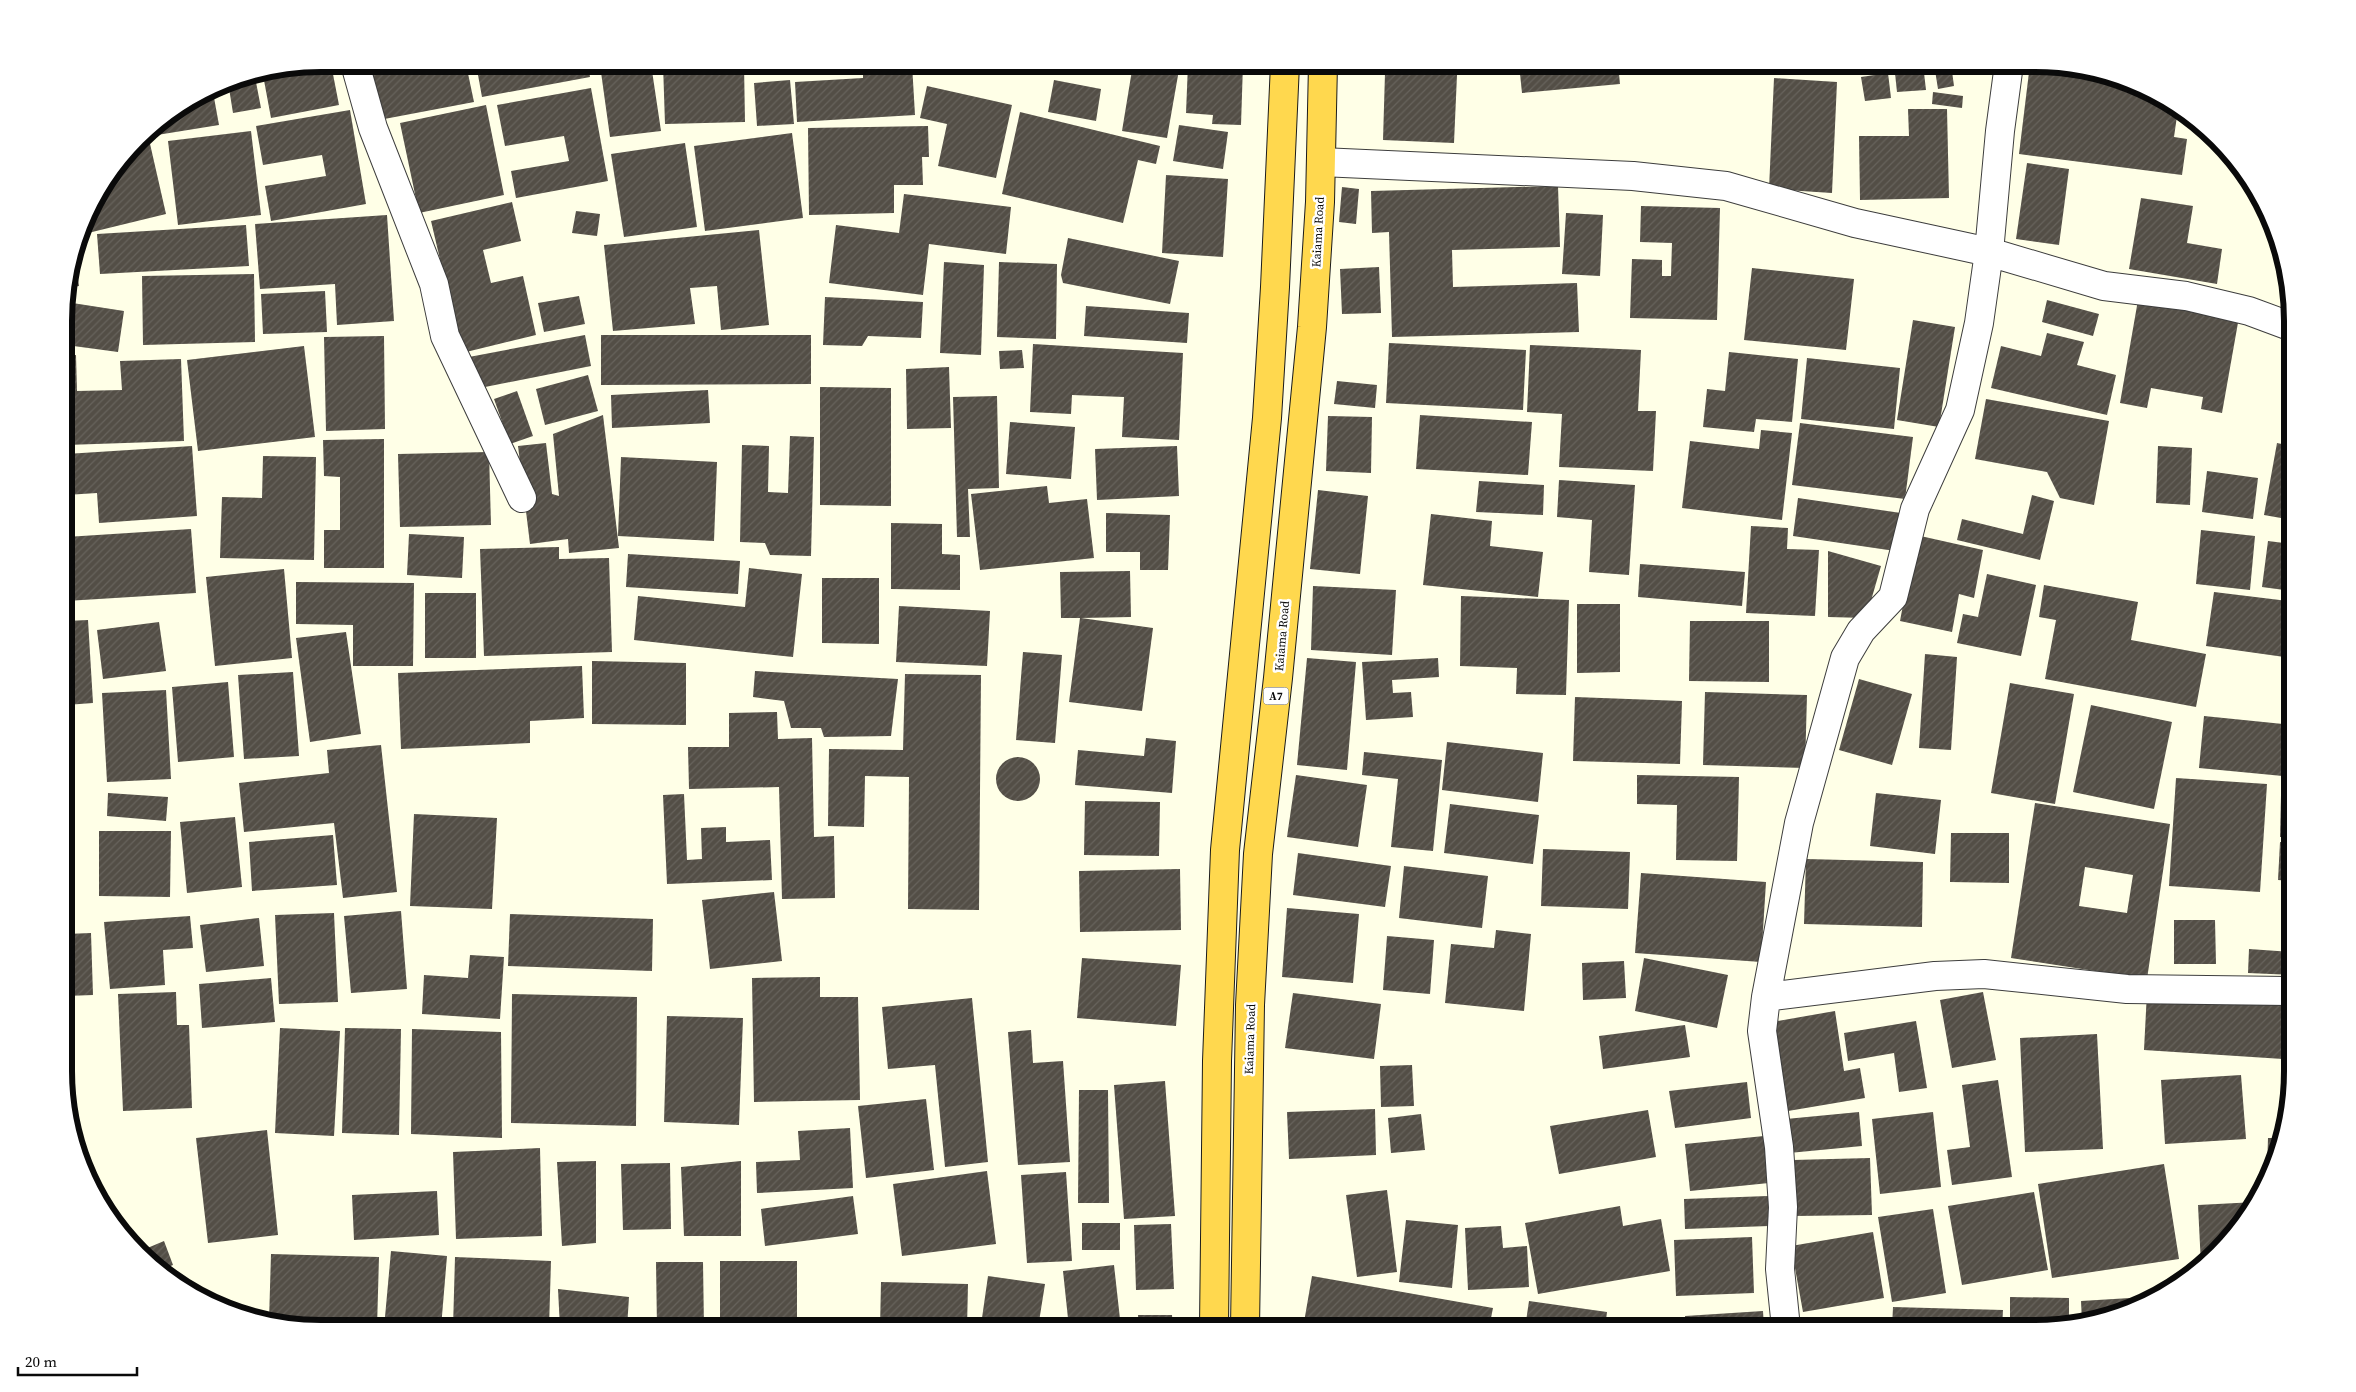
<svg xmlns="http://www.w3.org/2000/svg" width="2356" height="1392" font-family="'Source Serif 4',serif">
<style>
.building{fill:url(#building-hatch);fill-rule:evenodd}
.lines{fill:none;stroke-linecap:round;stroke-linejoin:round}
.minor-casing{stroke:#3d3d3d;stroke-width:30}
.trunk-casing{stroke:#1b1b1b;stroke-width:30}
.minor{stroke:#fff;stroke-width:28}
.trunk{stroke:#ffd84e;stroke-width:28}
.labels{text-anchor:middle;stroke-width:5;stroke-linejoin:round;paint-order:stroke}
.shield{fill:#fff;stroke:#545454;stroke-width:1}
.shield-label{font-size:11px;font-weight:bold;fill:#0a0a0a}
.street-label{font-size:12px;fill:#0a0a0a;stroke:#fff}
.rim{fill:none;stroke:#0a0a0a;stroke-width:6}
</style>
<defs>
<pattern id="building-hatch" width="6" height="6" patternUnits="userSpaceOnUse" patternTransform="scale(1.25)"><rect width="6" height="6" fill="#534e46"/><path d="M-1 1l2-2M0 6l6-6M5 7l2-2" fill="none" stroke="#67635c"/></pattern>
</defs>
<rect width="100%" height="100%" fill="#ffffe7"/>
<!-- building -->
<path class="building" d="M322,64H331L339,105L271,118L263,75Z
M367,64H466L474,102L379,120Z
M476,64H588L590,77L482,97Z
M629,64H651L661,131L610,137L600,65Z
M663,64H744L745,122L665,124Z
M752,64H791V67L752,69Z
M863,64H912L915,115L797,122L795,82L863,78Z
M1133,64H1180L1167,138L1122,131Z
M1188,64H1243L1241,125L1212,124L1213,115L1186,113Z
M1519,64H1618L1620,84L1522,93Z
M1894,64H1923L1926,90L1897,92Z
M1934,64H1951L1954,86L1938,89Z
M2030,64L2101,73L2163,98L2178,109L2174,137L2187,139L2182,175L2019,154Z
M1385,73L1457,75L1454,143L1383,140Z
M1888,73L1891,98L1865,101L1861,77Z
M255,77L261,108L233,113L228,82Z
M1774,78L1837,82L1832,193L1769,189Z
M790,80L794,124L757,126L754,83Z
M1054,80L1101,89L1096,121L1048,112Z
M927,86L1012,105L996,178L938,166L947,124L920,118Z
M591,88L608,181L516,198L511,171L569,161L564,136L505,146L497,105Z
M213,92L219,125L157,135L155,126Z
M1933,92L1963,96L1962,108L1932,104Z
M486,105L504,195L419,213L400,123Z
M1908,109H1947L1949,198L1860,200L1859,136H1909Z
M350,110L366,204L271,221L265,186L326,176L322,155L263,165L256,126Z
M1020,112L1160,146L1156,164L1138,160L1123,223L1002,194Z
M1179,125L1228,132L1223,169L1173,161Z
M928,126L929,157H922L923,185H894V213L809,215L808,128Z
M251,131L261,215L178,225L168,141Z
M792,133L803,218L705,231L694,146Z
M148,135L166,214L88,233L86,224L91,207Z
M685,143L697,227L624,237L611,154Z
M2027,163L2069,169L2059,245L2016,239Z
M1166,175L1228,179L1223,257L1162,253Z
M1558,186L1560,247L1452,250L1453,287L1577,283L1579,332L1392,337L1389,232L1372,233L1371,191Z
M1342,187L1359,189L1356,224L1339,222Z
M904,194L1011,207L1006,254L929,244L923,295L829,283L836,225L899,233Z
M2141,198L2193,206L2187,243L2222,249L2217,284L2129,269Z
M512,202L521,241L483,250L491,283L523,276L536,335L462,353L431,221Z
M1641,206L1720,208L1717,320L1630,318L1632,259L1662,260V276H1671L1672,243L1640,242Z
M576,211L600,214L597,236L572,233Z
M1566,213L1603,215L1600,276L1562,274Z
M387,215L394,321L337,325L335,284L260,289L255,224Z
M246,225L249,266L100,274L97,234Z
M759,230L769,325L721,330L717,286L690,288L695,324L613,331L604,245Z
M1068,238L1179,261L1170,304L1063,283L1061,275Z
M75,258L79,286L66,288Z
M2283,261L2286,275V276L2280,275Z
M944,262L984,265L981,355L940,353Z
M999,262L1057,264L1056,339L997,337Z
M1379,267L1381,313L1342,314L1340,269Z
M1752,268L1854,279L1846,350L1744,340Z
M254,274L255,342L143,345L142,276Z
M325,291L327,332L263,334L261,294Z
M579,296L585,324L544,332L538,303Z
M825,297L923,302L921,338L868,336L862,346L823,345Z
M2047,300L2099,314L2093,336L2042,322Z
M2138,300L2239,317L2222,413L2201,409L2203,397L2151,388L2147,408L2120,403Z
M66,302L124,311L118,352L66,345Z
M1086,306L1189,313L1187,343L1084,336Z
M1913,320L1955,327L1939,427L1897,420Z
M2047,333L2084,342L2077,365L2116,375L2107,415L1991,388L2001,346L2041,356Z
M585,335L591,366L475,389L469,357Z
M601,335H811V384L601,385Z
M384,336L385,429L326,431L324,337Z
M1389,343L1526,350L1523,410L1386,403Z
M1033,344L1183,353L1179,440L1122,437L1124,397L1072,395L1071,414L1030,412Z
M1530,345L1641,350L1638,411H1656L1653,471L1559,467L1562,414L1527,412Z
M304,346L315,437L198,451L187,360Z
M1022,350L1024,368L1000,369L999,351Z
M1729,352L1798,359L1792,422L1756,419L1754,432L1703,427L1707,389L1725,391Z
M76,355L77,391L122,390L120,361L181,359L184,441L66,445V356Z
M1807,358L1900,368L1894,429L1801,419Z
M949,367L951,428L907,429L906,369Z
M588,375L598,411L545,425L536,389Z
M1337,381L1377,385L1375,408L1334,404Z
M820,387L891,388V506L820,505Z
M708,390L710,423L612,428L611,395Z
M517,391L533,436L510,444L494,399Z
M997,396L999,488L968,489L970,537H957L953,397Z
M1986,399L2109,421L2094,505L2060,498L2047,472L1975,459Z
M603,415L619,548L569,553L568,539L530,544L518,446L546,443L552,494L559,496L553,434Z
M1420,415L1532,422L1528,475L1416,469Z
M1328,416L1372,417L1371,473L1326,471Z
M1010,422L1075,427L1071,479L1006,474Z
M1800,423L1913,437L1905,499L1792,485Z
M1761,430L1792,433L1782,520L1682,508L1690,441L1759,449Z
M790,436L814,437L811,556L770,555L765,543L740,542L742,445L769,446L768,492L788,493Z
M384,439V568H324V530H340V477L324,476L323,440Z
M2277,443L2292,446V520L2264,515Z
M192,446L197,516L99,523L97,493L66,495V454Z
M1177,446L1179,496L1097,500L1095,449Z
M2158,446L2192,448L2190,505L2156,503Z
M489,452L491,525L400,527L398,454Z
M263,456L316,457L314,560L220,558L222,497L262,498Z
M621,457L717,462L714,541L618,536Z
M2207,471L2258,478L2253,519L2202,512Z
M1559,480L1635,485L1629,575L1589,572L1592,520L1557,517Z
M1479,481L1544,485L1543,515L1476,512Z
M1047,486L1049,503L1087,499L1094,558L980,570L971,494Z
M1318,490L1368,496L1360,574L1310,569Z
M2032,495L2054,501L2040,560L1957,540L1962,519L2023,534Z
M1798,498L1901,513L1895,551L1793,536Z
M1106,513L1170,515L1168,570H1140V552H1106Z
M1431,514L1492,521L1490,546L1543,552L1538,597L1423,585Z
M891,523L942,524V554L960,555V590L891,589Z
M1751,526L1788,528L1787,549L1819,550L1815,616L1746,613Z
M191,529L196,593L66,601V537Z
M2201,530L2255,536L2250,590L2196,584Z
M409,534L464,537L462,578L407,575Z
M1916,535L1983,550L1974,598L1959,594L1952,632L1900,621Z
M2268,541L2292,544V591L2262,587Z
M559,547V559L609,558L612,652L484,656L480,549Z
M1828,551L1881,566L1866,618L1828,617Z
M628,554L740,561L738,594L626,587Z
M1640,564L1745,572L1742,606L1638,597Z
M749,568L802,574L793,657L634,640L638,596L745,607Z
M284,569L292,658L215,666L206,577Z
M1130,571L1131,617L1081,618L1153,628L1142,711L1069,702L1080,618H1061L1060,572Z
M1987,574L2036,585L2021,656L1957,643L1963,614L1978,617Z
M822,578H879V644L822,643Z
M296,582L414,583L413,666H353V625L296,624Z
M2044,585L2138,602L2131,640L2206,654L2196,707L2045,679L2056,620L2039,617Z
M1313,586L1396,590L1392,655L1311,650Z
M2214,592L2289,601L2285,632L2292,633V658L2206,646Z
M425,593H476V658H425Z
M1461,596L1569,600L1566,695L1516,694L1517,668L1460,666Z
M1577,604H1620V672L1577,673Z
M899,606L990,611L987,666L896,662Z
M88,620L93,703L66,705V621Z
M1690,621H1769V682L1689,681Z
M159,622L166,671L103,679L97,630Z
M346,632L361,734L310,742L296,638Z
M1023,652L1062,655L1055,743L1016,740Z
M1925,654L1957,657L1951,750L1919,748Z
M1307,658L1356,662L1347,770L1297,765Z
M1438,658L1439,677L1392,680L1393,693L1411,692L1413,717L1366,720L1362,662Z
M592,661L686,663V725L592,724Z
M582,666L584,718L530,721V743L401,749L398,673Z
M755,671L898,679L891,736L824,737L821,728H791L784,701L753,697Z
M293,672L299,756L244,759L238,675Z
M905,674L981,675L979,910L908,909L909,777L865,776L864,827L828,826L829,749L903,750Z
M1859,679L1912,694L1892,765L1839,750Z
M228,682L234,757L178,762L172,687Z
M2010,683L2074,694L2055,804L1991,793Z
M166,690L171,779L107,782L102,693Z
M1705,692L1807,695L1805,768L1703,765Z
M1575,697L1682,701L1680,764L1573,761Z
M2091,705L2172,722L2154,809L2073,792Z
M777,712L778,739L812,738L814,837L834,836L835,898L782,899L779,787L689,789L688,747H729V713Z
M66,716H68L73,789H66Z
M2204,716L2292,725V777L2199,768Z
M1146,738L1176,741L1172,793L1075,785L1078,750L1144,756Z
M1447,742L1543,753L1538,802L1442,790Z
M381,745L397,892L343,898L334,823L244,832L239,783L329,773L327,750Z
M1364,752L1442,760L1433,851L1391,847L1398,779L1362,775Z
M996 779a22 22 0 1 1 44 0a22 22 0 1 1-44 0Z
M1296,775L1367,785L1358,847L1287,837Z
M1637,775L1739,777L1737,861L1676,860L1677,805L1637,804Z
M2176,778L2267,784L2260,892L2169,886Z
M108,793L168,797L166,821L107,816Z
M1876,793L1941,800L1935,854L1870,846Z
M684,794L687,860L702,859L701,828L726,827V842L770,840L772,880L667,884L663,795Z
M2281,795L2292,796V837H2280Z
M1085,801L1160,802L1159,856L1084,855Z
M2035,803L2170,824L2147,979L2011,958ZM2085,867L2133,875L2127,913L2079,906Z
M1450,804L1539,815L1533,864L1444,853Z
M414,814L497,818L492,909L410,906Z
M235,817L242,887L187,893L180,822Z
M99,831H171L170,897L99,896Z
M1951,833H2009V883L1950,882Z
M333,835L337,885L252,891L249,842Z
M2280,842L2292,843V881L2278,880Z
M1543,849L1630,852L1628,909L1541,906Z
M1298,853L1391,866L1385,907L1293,895Z
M1806,859L1923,862L1922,927L1804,924Z
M1404,866L1488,876L1482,928L1399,918Z
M1180,869L1181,930L1080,932L1079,871Z
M1641,873L1766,882L1761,962L1635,953Z
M774,892L782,961L710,969L702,900Z
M1287,908L1359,914L1353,983L1282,977Z
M401,911L407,989L351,993L344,916Z
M334,913L338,1002L279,1004L275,915Z
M510,914L653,919L652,971L508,966Z
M190,916L193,948L163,950L165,985L110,989L104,922Z
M259,918L264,966L206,972L200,925Z
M2174,920H2215L2216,964H2174Z
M1496,930L1531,934L1524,1011L1445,1003L1451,944L1494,948Z
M91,933L93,995L66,996V934Z
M1387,936L1434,940L1430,994L1383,990Z
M2249,949L2292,952V975L2248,973Z
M470,955L504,957L500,1019L422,1014L424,975L468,978Z
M1082,958L1181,965L1176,1026L1077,1018Z
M1644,958L1728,975L1717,1028L1635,1011Z
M1624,961L1626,998L1583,1000L1582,963Z
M820,977V997H858L860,1100L754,1102L752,978Z
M271,978L275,1022L202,1028L199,984Z
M176,992L177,1025H189L192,1108L123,1111L118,994Z
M1983,992L1996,1060L1952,1068L1940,1000Z
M2147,992L2286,1000L2283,1059L2144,1050Z
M1293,993L1381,1004L1374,1059L1285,1048Z
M512,994L637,997L636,1126L511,1123Z
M972,998L988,1162L945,1167L935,1065L888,1069L882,1007Z
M1835,1011L1844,1071L1860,1068L1865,1098L1788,1111L1772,1022Z
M667,1016L743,1018L739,1125L664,1122Z
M1916,1021L1927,1088L1899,1092L1894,1053L1848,1061L1844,1033Z
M1685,1025L1690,1057L1603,1069L1599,1036Z
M280,1028L340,1031L334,1136L275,1133Z
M345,1028L401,1029L399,1135L342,1133Z
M412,1029L501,1032L502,1138L411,1134Z
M1031,1030L1033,1063L1063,1061L1070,1162L1018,1165L1008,1032Z
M2097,1034L2103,1149L2025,1152L2020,1038Z
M1412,1065L1414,1106L1381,1107L1380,1066Z
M2241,1075L2246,1139L2165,1144L2161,1080Z
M1998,1080L2012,1177L1952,1185L1947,1150L1970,1147L1962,1085Z
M1165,1081L1175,1216L1124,1219L1114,1085Z
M1747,1082L1751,1118L1675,1128L1669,1091Z
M1079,1090H1108L1109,1203H1078Z
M926,1099L934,1170L866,1178L858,1106Z
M1375,1109L1376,1155L1289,1159L1287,1112Z
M1648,1110L1656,1157L1559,1174L1550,1126Z
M1859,1112L1862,1146L1789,1153L1786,1119Z
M1933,1112L1941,1187L1880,1194L1872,1119Z
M1421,1114L1425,1150L1391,1153L1388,1118Z
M850,1128L853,1188L757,1193L756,1162L800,1160L798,1131Z
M267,1130L278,1235L208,1243L196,1138Z
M1764,1136L1769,1183L1690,1191L1685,1144Z
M2268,1138H2282L2279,1153L2271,1171L2267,1170Z
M540,1148L542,1236L456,1239L453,1152Z
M1870,1158L1872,1215L1795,1216L1793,1160Z
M596,1161V1243L562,1246L557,1162Z
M741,1161V1236H684L681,1167Z
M670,1163L671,1229L623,1230L621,1164Z
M2164,1164L2179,1259L2052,1278L2038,1184Z
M987,1171L996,1244L902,1256L893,1184Z
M1066,1172L1072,1261L1027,1263L1021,1175Z
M1387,1190L1397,1272L1357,1277L1346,1195Z
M437,1191L439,1235L354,1240L352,1195Z
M2034,1192L2048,1270L1962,1285L1948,1206Z
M853,1196L858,1234L765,1246L761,1209Z
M1768,1196L1769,1226L1685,1229L1684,1199Z
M2256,1202L2217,1252L2201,1265L2198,1205Z
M1620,1206L1623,1226L1661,1219L1670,1271L1538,1294L1525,1223Z
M1933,1209L1946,1293L1892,1302L1878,1217Z
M1406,1220L1458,1225L1452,1288L1399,1282Z
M1082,1223H1120V1250H1082Z
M1171,1224L1174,1289L1136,1290L1134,1225Z
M1501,1226L1503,1248L1527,1246L1529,1287L1468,1290L1465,1228Z
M1873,1232L1884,1298L1803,1312L1791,1246Z
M1752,1237L1754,1293L1676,1296L1674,1240Z
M164,1241L173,1265L161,1270L138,1252Z
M391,1251L447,1256L441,1328H384Z
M271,1254L379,1257L377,1328H322L269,1321Z
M455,1257L551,1261L549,1328H453Z
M720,1261H797V1328H720Z
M656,1262H703L704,1328H657Z
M1114,1265L1121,1328H1069L1063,1271Z
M988,1276L1045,1284L1038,1328H1000L981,1325Z
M1312,1276L1493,1308L1489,1328H1303Z
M881,1282L968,1284L967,1328H880Z
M558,1289L629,1297L627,1328H560Z
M2010,1297L2069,1298V1324L2051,1328H2010Z
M2130,1298L2131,1308L2117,1315L2082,1322L2081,1301Z
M1529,1301L1607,1312L1605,1328H1525Z
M1893,1307L2003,1310L2002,1328H1892Z
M1763,1311L1764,1328H1686L1685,1316Z
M1138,1315H1172L1173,1328H1139Z
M1879,1321V1328H1810L1809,1322Z"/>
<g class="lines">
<!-- minor casing -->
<g class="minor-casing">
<path id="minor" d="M355,64L373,128L434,284L445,336L522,498
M1321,162L1633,176L1726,186L1855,223L1989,252L2104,286L2186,296L2249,311L2292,327
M1766,997L1935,976L1984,974L2127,989L2292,991
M1786,1328L1780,1269L1783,1207L1779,1147L1762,1031L1766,997L1799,823L1845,658L1861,631L1893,597L1915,509L1960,410L1979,323L1989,252L2000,131L2009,64"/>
</g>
<!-- trunk casing -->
<g class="trunk-casing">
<path id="trunk" d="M1214,1328L1217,1061L1225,850L1267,418L1275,287L1285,64
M1245,1328L1250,1005L1258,854L1278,678L1312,327L1320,202L1323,64"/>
</g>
<!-- minor -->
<use href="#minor" class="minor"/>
<!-- trunk -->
<use href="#trunk" class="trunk"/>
</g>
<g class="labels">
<!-- shield labels -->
<rect class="shield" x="1263.5" y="687.5" width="25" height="17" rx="4"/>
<g class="shield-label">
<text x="1276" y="700">A7</text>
</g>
<!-- street labels -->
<g class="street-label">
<text transform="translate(1318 232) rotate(-87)" y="4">Kaiama Road</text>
<text transform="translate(1282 636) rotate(-85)" y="4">Kaiama Road</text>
<text transform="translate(1250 1039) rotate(-88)" y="4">Kaiama Road</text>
</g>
</g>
<!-- crop -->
<path d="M0 0H2356V1392H0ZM321 72H2035A249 249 0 0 1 2284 321V1071A249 249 0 0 1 2035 1320H321A249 249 0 0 1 72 1071V321A249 249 0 0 1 321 72Z" fill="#fff" fill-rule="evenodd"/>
<path class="rim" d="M321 72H2035A249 249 0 0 1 2284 321V1071A249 249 0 0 1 2035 1320H321A249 249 0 0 1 72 1071V321A249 249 0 0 1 321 72Z"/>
<!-- scale -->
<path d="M18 1367v8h119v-8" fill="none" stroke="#0a0a0a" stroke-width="2.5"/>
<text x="25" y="1367" font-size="15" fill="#0a0a0a" stroke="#ffffff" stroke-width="4" paint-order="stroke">20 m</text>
</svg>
